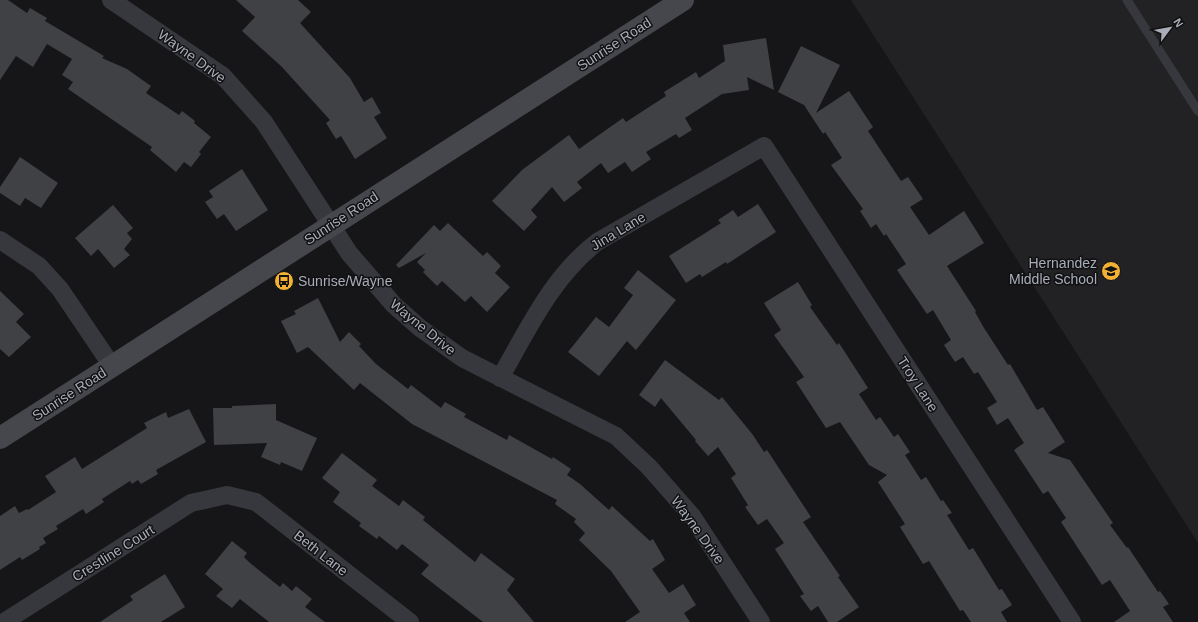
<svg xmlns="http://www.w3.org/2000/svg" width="1198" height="622" font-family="Helvetica,sans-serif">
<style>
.built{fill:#222225}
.building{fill:#404145}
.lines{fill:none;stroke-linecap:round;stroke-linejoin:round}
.service{stroke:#37383d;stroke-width:9}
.minor{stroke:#37383d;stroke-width:18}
.secondary{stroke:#45474d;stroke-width:22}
.labels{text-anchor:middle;stroke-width:3;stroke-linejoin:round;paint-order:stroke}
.street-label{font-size:14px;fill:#a8adb8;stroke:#111113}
.poi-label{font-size:14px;fill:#a8adb8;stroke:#111113;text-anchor:end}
</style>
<rect width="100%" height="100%" fill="#161618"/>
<!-- built -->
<path class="built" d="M851,0H1198V543Z"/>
<!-- building -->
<path class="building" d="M0,0H8L27,13L30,8L47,18L45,21L104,56L102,58L127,69L151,86L146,93L179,115L182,111L195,121L194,123L211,137L199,152L201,154L191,167L184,162L176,172L150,150L152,147L68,89L73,82L62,75L72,59L47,44L33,67L16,56L0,80Z
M236,0H298L311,12L300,23L350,78L364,102L372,97L381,113L374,117L387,138L355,159L341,136L336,139L326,123L330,120L281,66L242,31L255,17Z
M766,38L774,90L747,77L749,90L722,94L685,118L692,130L679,138L676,134L646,152L651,159L632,172L625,162L608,173L601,163L577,182L582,188L564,202L552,187L531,210L537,217L524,231L492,201L522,170L569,135L579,149L623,118L626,122L666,96L664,92L696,72L699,78L725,61L723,45Z
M801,46L840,65L816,113L849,91L873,127L868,131L901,181L908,177L923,199L910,207L929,235L964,211L984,243L947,266L976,311L975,312L984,328L1008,365L1010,364L1037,410L1043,407L1065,442L1048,453L1070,460L1113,523L1110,525L1127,548L1128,547L1158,592L1160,591L1169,604L1163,607L1173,622H1114L1130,611L1110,580L1102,585L1061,522L1066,518L1048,491L1043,494L1014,450L1024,443L1008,418L997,425L987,408L997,402L978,372L974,374L963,357L955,362L944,345L951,340L933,310L927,314L897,270L906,264L886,234L884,236L876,224L871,228L860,211L863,209L831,165L842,158L825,132L823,134L804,105L778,92Z
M20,157L58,183L41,208L25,198L20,206L0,193V187Z
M242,169L268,210L236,231L224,214L217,219L205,202L213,197L209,191Z
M758,204L776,232L727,264L726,262L702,277L700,274L686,283L669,256L721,223L718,220L733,210L738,217Z
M113,205L133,228L127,233L132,239L124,249L130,255L114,268L98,249L91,256L75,238Z
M448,223L483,256L487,252L501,266L495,273L510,287L487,312L471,296L465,302L442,281L437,286L423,272L425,270L417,262L426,253L399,268L396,265L434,225L440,231Z
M638,270L676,300L636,350L627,341L599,376L568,352L596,317L609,327L633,295L624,288Z
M798,282L812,305L810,307L837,345L839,343L868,388L859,394L876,420L880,417L894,437L898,434L910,452L905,455L921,480L926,477L941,501L943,500L952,513L947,515L969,550L973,548L999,590L1002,589L1012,605L1001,612L1007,622H971L963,610L960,611L929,561L923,564L900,527L905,524L878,482L887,475L869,465L840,422L826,428L796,382L804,377L774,335L781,330L764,303Z
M0,291L24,314L16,322L31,337L9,357L0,349Z
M318,298L340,342L349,332L361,344L359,346L376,364L408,389L411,385L441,408L445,402L466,414L464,417L507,440L509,435L552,459L553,457L571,469L567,475L580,484L609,510L612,506L650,541L653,539L665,560L652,569L669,593L683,584L696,605L684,613L690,622H625L640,612L611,571L579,540L585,533L574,522L576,519L555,504L557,500L412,424L360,383L354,390L308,347L297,353L281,321L296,314L294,311Z
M665,360L719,400L722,397L753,435L764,452L767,450L811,517L803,522L840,576L838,577L859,607L837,622H828L818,606L811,611L800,596L804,594L775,549L784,543L767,519L758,525L745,507L748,505L731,478L736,474L718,447L708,456L695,441L696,440L661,398L655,407L639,395Z
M276,404V420L317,438L302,471L281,462L280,465L261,457L267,443L214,445L213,408H232V406Z
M189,409L206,442L156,470L158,474L141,484L138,480L132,484L130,481L102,499L104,502L86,514L83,509L56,526L58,529L43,538L46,543L39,547L40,549L22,560L20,557L0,570V516L15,506L19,513L27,509L28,510L56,492L45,476L75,457L82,469L147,428L144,423L166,412L168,418Z
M342,453L377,480L372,486L399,506L403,500L425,517L423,520L475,562L481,553L515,579L507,590L534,622H483L421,574L429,565L402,544L397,550L379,536L377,539L359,526L361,523L333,502L340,492L322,478Z
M232,541L247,553L244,557L250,563L280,587L283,583L292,591L296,586L312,599L305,607L325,622H269L240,599L232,608L216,596L223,589L205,574Z
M165,574L185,607L161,622H100L133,600L130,596Z"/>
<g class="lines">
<!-- service -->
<path class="service" d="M1127,0L1198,111"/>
<!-- minor -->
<path class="minor" d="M111,0L223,76L264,122L349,253L394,305L420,328L462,358L616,436L649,467L692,516L761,622
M0,240L39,266L60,289L112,366
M500,378C528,329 552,277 597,242L764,146L1072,622
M4,622L191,503L227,495L256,502L410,622"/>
<!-- secondary -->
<path class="secondary" d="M0,438L683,0"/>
</g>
<!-- icons -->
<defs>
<g id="school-disc" transform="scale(1)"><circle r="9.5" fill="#f2b134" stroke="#111113"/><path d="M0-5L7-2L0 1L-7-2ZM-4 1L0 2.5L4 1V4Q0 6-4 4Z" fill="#111"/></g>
<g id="bus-disc" transform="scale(1)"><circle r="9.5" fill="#f2b134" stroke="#111113"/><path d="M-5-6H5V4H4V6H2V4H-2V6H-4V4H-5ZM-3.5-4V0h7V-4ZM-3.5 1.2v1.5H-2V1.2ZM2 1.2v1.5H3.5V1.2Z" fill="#111"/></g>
</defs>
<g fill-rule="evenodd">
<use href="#school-disc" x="1111" y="271"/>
<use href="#bus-disc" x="284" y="281"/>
</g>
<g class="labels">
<!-- street labels -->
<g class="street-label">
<text transform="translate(614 44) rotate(-33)" y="5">Sunrise Road</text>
<text transform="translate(192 56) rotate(36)" y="5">Wayne Drive</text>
<text transform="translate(341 218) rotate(-33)" y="5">Sunrise Road</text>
<text transform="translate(618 231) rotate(-31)" y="5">Jina Lane</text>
<text transform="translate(423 327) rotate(39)" y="5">Wayne Drive</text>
<text transform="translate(918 384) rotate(57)" y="5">Troy Lane</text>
<text transform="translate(69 394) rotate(-33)" y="5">Sunrise Road</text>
<text transform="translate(698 530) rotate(54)" y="5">Wayne Drive</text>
<text transform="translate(113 553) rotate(-32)" y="5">Crestline Court</text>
<text transform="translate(321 553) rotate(38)" y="5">Beth Lane</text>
</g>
<!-- poi labels -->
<g class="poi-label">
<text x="1097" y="268">Hernandez<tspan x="1097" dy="16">Middle School</tspan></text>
<text x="298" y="286" text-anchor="start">Sunrise/Wayne</text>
</g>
</g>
<!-- north arrow -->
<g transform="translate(1170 28) rotate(58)" stroke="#111113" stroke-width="3" paint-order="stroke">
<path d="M0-3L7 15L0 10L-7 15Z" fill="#a8adb8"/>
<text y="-6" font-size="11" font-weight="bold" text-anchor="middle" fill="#a8adb8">N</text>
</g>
</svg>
